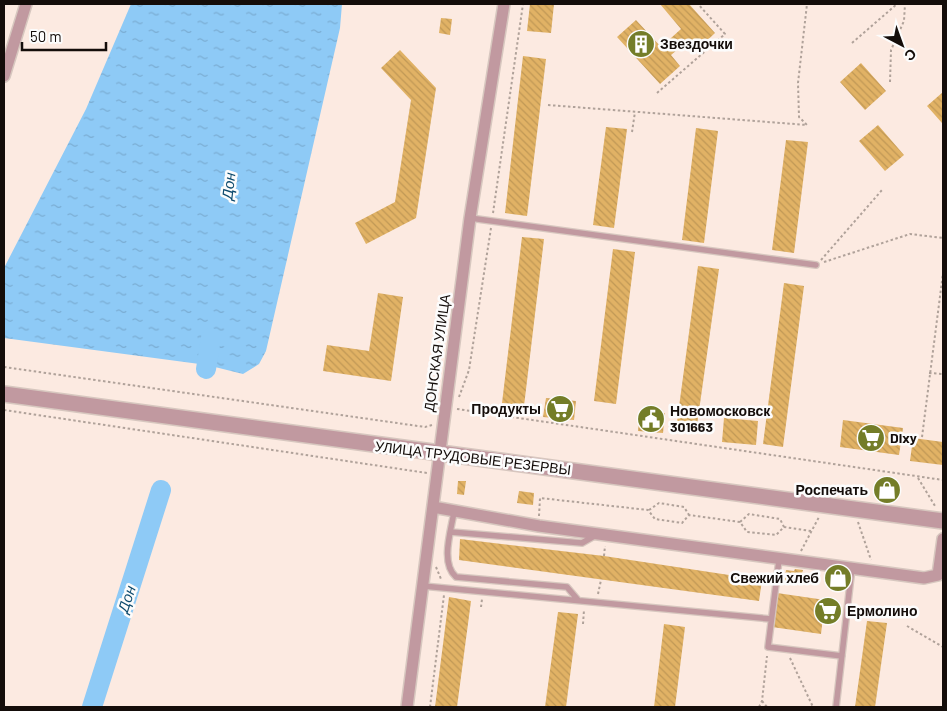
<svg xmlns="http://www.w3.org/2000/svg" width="947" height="711" font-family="Barlow,sans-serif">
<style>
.water{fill:url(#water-ripples)}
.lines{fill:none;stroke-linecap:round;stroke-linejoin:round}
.river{stroke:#8ecaf6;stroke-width:20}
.building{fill:url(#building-back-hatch)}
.service-casing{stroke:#d7c7bf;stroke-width:8}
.minor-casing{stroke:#d7c7bf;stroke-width:14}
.tertiary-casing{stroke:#d7c7bf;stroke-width:18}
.path{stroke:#b0a29a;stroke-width:2;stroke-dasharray:2.5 2.5;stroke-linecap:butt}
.service{stroke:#c199a0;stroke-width:5.5}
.minor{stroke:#c199a0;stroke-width:11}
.tertiary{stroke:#c199a0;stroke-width:15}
.labels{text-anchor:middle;stroke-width:5;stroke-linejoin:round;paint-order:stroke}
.poi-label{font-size:14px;font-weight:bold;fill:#140d0a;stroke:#fcfcfc;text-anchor:start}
.street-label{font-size:14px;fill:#140d0a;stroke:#fcfcfc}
.water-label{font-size:15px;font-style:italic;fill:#0e4b6e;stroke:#fcfcfc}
</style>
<defs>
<pattern id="water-ripples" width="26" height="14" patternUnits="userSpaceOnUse" patternTransform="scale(1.25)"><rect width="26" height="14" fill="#8ecaf6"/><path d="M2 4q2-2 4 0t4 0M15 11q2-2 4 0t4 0" fill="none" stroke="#7aacd2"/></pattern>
<pattern id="building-back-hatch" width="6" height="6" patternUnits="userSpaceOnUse" patternTransform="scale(1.25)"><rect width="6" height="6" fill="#e1b265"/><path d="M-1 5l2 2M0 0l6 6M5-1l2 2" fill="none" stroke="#c09856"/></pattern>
</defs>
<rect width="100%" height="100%" fill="#fceae1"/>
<!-- water -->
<path class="water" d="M131,4H342L340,28L266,351L259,364L243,374L207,365L4,338V268L86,109Z"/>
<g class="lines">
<!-- river -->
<path class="river" d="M206,369L211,338
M92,707L161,490"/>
</g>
<!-- building -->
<path class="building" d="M530,4H554L551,33L527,31Z
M660,4H689L715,33L697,50L689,40L671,55L680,66L660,84L617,37L636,20L661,47L681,29Z
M441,18L452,19L450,35L439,33Z
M400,50L436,88L416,218L366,244L355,223L395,202L411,100L381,68Z
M523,56L546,59L527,216L505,213Z
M861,63L886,91L865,110L840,82Z
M943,92V122L942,123L927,106Z
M878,125L904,155L885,171L859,141Z
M606,127L627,129L614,228L593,225Z
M696,128L718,131L704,243L682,240Z
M786,140L808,142L794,253L772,250Z
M522,237L544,239L524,406L502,403Z
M613,249L635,252L616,404L594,401Z
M698,266L719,269L696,432L676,429Z
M784,283L804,286L783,447L763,444Z
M378,293L403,297L391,381L323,371L327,345L369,351Z
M546,398L576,401L574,420L543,417Z
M640,411L665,413L663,433L638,431Z
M724,418L758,421L756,445L722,442Z
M843,420L903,428L899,455L840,447Z
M913,438L943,442V465L910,461Z
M458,481H466L464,495L457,494Z
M519,491L534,493L533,505L517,503Z
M460,539L604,556L762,580L759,601L459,560Z
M795,569L803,570L799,584L784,583L786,570L794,571Z
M777,593L825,600L821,634L772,627Z
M449,597L471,601L457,707H435Z
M558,612L578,614L566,707H545Z
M867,621L887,623L875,707H855Z
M664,624L685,627L675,707H654Z"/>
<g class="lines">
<!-- service casing -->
<g class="service-casing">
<path id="service" d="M470,218L816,265
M454,512C451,531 440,563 456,577L567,587L578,600
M451,532L582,543L596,535
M779,560L768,647L842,656
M423,586L771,619
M836,707L852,567"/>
</g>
<!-- minor casing -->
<g class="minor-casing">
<path id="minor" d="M4,76L26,4
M433,507L539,526L924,578L938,575L943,539
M407,707L470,218L504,4"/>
</g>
<!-- tertiary casing -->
<g class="tertiary-casing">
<path id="tertiary" d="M4,394L943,521"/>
</g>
<!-- path -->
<path class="path" d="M852,43L897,4
M890,82L891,50L904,21L905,4
M657,93L725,34L698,4
M548,105L807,125L799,117L798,83L807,4
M632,132L635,112
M493,213L523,4
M821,260L882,190
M824,262L910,234L943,238
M4,367L425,427L432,425
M929,373L943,374
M459,397L469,370L491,228
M457,409L943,480
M4,410L427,473
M922,437L943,273
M918,478L935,506
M649,510L659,503L684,507L689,515
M539,516L540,498L648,510L655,519L682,523L689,515L740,522L747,532L776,535L784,527L811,531
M740,522L749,514L780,519L784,527
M858,522L871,560
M801,551L819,517
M604,556L605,546
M436,567L441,579
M598,594L601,580
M481,607L482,599
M583,624L584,610
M907,626L943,647
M790,658L813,707
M762,701L767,707
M430,707L444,595
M759,707L762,701L767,656"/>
<!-- service -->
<use href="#service" class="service"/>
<!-- minor -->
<use href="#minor" class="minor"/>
<!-- tertiary -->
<use href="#tertiary" class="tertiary"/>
</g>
<!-- icons -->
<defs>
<g id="building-disc" transform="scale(1.4375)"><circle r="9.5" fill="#747d28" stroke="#fcfcfc"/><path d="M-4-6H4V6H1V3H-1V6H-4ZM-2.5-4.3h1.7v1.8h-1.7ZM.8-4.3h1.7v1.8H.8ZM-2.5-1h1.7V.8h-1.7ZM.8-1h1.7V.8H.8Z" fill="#fff"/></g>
<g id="supermarket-disc" transform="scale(1.4375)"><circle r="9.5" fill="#747d28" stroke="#fcfcfc"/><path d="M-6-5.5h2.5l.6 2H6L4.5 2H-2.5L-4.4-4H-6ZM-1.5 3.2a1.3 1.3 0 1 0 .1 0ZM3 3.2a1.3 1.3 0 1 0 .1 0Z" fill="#fff"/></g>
<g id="civic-disc" transform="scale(1.4375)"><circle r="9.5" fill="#747d28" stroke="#fcfcfc"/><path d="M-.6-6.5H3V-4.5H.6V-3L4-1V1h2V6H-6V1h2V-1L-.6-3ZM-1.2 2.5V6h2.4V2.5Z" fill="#fff"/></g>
<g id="shop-disc" transform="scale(1.4375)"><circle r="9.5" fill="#747d28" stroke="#fcfcfc"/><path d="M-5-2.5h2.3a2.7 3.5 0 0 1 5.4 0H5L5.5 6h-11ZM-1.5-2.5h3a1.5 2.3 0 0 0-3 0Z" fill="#fff"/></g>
</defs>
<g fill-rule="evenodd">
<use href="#building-disc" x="641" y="44"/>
<use href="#supermarket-disc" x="560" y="409"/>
<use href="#civic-disc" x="651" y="419"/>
<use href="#supermarket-disc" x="871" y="438"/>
<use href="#shop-disc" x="887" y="490"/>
<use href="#shop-disc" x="838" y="578"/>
<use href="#supermarket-disc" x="828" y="611"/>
</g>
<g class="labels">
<!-- poi labels -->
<g class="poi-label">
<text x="660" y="49">Звездочки</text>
<text x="541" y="414" text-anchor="end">Продукты</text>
<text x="670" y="416">Новомосковск<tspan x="670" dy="16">301663</tspan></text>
<text x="890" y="443">Dixy</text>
<text x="868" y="495" text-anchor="end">Роспечать</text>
<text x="819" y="583" text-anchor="end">Свежий хлеб</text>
<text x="847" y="616">Ермолино</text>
</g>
<!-- street labels -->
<g class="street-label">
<text transform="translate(437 353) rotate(-82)" y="5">ДОНСКАЯ УЛИЦА</text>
<text transform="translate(473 458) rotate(7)" y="5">УЛИЦА ТРУДОВЫЕ РЕЗЕРВЫ</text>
</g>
<!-- water labels -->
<g class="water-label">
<text transform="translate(229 186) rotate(-83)" y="5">Дон</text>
<text transform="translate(127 599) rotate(-72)" y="5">Дон</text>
</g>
</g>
<!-- border -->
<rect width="947" height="711" fill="none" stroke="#140d0a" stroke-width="10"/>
<!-- north arrow -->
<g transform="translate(902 45) rotate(139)" stroke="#fcfcfc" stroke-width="4" paint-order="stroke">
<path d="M0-4L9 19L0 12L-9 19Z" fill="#140d0a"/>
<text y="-8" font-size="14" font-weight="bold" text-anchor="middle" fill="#140d0a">С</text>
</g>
<!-- scale -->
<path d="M22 42v8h84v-8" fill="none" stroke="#140d0a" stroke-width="2.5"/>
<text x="30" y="42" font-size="15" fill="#140d0a" stroke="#fcfcfc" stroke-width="4" paint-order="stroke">50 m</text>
</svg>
